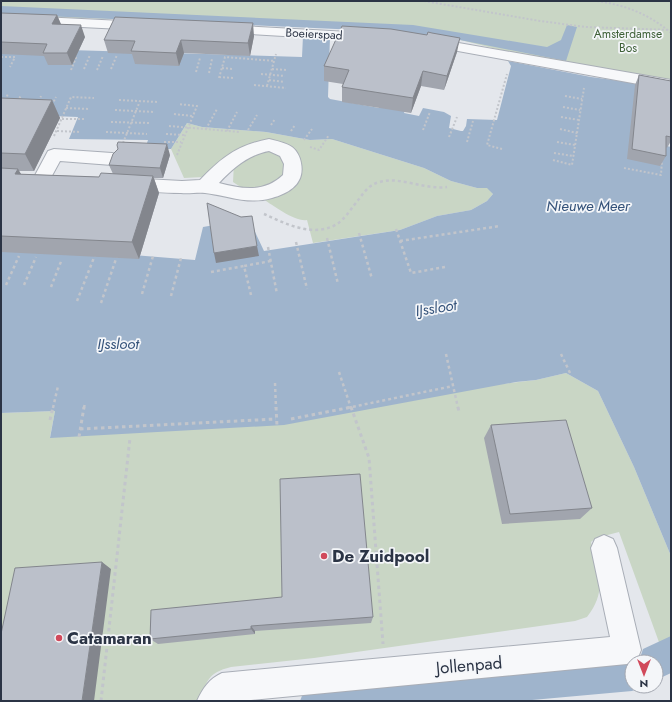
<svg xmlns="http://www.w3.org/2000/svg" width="672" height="702" font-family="Jost,sans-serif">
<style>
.green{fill:#c9d6c5}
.water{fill:#9fb4cc}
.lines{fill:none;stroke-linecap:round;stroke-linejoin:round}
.canal{fill:#9fb4cc;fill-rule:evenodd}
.minor-casing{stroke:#a9aeb7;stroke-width:2}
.path-far2{stroke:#c2c5cb;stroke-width:2;stroke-dasharray:2 2;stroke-linecap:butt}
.path-far1{stroke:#c2c5cb;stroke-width:2.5;stroke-dasharray:3 3;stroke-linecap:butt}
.path{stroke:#c2c5cb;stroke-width:3;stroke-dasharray:3.5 3.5;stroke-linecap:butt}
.minor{fill:#f7f8fa;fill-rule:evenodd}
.wall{fill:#a1a5ae}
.shaded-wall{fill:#83868d}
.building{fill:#bbc0ca;stroke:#83868d}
.poi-dot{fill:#d1495b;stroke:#f4f6f9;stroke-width:1.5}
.labels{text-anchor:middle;stroke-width:3.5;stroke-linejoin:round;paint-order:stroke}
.far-street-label{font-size:12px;fill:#2b3445;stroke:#f4f6f9}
.far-park-label{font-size:12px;fill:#3f6138;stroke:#f4f6f9}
.water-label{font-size:15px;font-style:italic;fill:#34527a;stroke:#f4f6f9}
.near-poi-label{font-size:17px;font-weight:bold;fill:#2b3445;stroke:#f4f6f9;text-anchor:start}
.near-street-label{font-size:17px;fill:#2b3445;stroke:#f4f6f9}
</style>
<rect width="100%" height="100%" fill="#e4e7ec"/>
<!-- green -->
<path class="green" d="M1,1H671V92L444,36L306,24L1,16Z
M187,123L202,127L266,132L310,140L332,139L424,168L451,181L477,188H488L493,194L487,201L471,210L437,216L400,230L313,243L307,220C295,222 274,206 263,199L301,163C296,146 290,145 274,141L203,177L184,178L171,149Z
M273,149L283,157C284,160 286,166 285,169C284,186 257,188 245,190L233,182L234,163L239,159Z
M566,373L598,391L634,467L671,556V644L660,645L619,532L596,538L591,542C598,573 608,590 587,617L575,621L314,658L231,667C207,673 208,681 198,701H1V413L55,411L50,437L536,380Z"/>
<!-- water -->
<path class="water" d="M1,6L413,25L547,47L561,40L567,25L577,27L566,61L450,38L358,30L1,14Z
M303,36L330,37L328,97L330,99L379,108L428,43L404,113L419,116L423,108L444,112L451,116L449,128L461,131H463L466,126L467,119L497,120L511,66L508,61L591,77L642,84L636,138L671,147V556L634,467L598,391L566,373L536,380L516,382L284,425L50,438L55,411L1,413V249L133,255L195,260L203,227L249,219L264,251L400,230L437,216L471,210L487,201L493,194L487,188H477L451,181L424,168L332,139L310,140L266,132L202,127L187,123L171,149H145L148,140L69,139L78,117L1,114V48L302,57Z"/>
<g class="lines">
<!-- canal -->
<path class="canal" d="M671,636V673L656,680V662H632V686H644L632,691L521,701H300L305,688L318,683L632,655L640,658L643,649Z"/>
<!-- minor casing -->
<g class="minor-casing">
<path id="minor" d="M1,15L142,22L147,23L149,26L147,29L142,30L1,23Z
M224,25L367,33L372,34L374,37L372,40L367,41L219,32L217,29L219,26Z
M430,38L671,80V90L425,45L423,42L425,39Z
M269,139C277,141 286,143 292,147C297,151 300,157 301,163C305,183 290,193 272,198C246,205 230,196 205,193C198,192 189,194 181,193C163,193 144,191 126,190L120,189L117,184L120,179L126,178L182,181L200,180C222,157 238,145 269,139ZM269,151L280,156L284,164L283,175C264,193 242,189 219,183C233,168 248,155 269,151Z
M54,149L112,153L118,155L121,159L118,163L112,165L60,161L48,183L42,185L36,183L33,179L48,151Z
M604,535L613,539L617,548L641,650L637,660L627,664L241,701H197C203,688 209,679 222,673L610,637L591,548L595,539Z"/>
</g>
<!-- path-far2 -->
<path class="path-far2" d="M424,1L540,21L586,27L671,30
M597,1C625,5 649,14 671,33
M1,57H15L10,67
M222,68L233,69
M84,69L90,55
M111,69L117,55
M272,69L287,70
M71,70L77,55
M97,70L103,56
M196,72L200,58
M209,73L212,59
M261,74L285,76
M219,77L234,78
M219,78L225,57L275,61
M269,80L284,82
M254,85L286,88
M267,86L276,54
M565,96L582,99
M5,100L8,94
M119,100L158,102
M39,101L41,96
M18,102L21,95
M52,105L56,97
M563,107L580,110
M66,108L90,109
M115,110L155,112
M174,114L192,116
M561,117L579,120
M62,119H86
M111,122L151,123
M271,125L275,119
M169,126L240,132
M206,129L217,109
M560,129L577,133
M248,130L257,115
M423,130L430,112
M57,131L81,132
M227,131L237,112
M291,131L295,125
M106,132L147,134
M166,134L184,135
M54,136L71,97L94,98
M449,137L457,117
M304,140L312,129
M164,142H181
M467,142L473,121
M557,142L575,145
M123,143L140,101
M310,147L319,150L329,135
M502,149L487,145L507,74
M554,153L573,156
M177,155L197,106L178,104
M553,160L572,165L584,88
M624,168L661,175L662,160"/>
<!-- path-far1 -->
<path class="path-far1" d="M264,214C286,224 314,238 337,224C345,219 353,206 359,199C365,191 370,184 380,182C400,176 424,190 447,187
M396,229L411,273L445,267
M359,233L372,279
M327,238L338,284
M400,241L500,226
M296,242L307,289
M268,247L277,294
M211,272L244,266
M6,285L19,256
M24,285L36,257
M51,287L62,259
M142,294L153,256
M251,295L244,266L271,261
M171,296L181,258
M77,301L95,255
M101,303L117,256
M446,354L458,408
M561,354L571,375
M339,372L351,408
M275,383L276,408
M53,408L58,386
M84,408L85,403
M347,408L453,386"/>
<!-- path -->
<path class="path" d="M276,407L277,426
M351,407L369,458L383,644
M458,407L459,412
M291,419L352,407
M50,420L53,407
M80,429L276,419
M79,437L84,407
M101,701L130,438"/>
<!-- minor -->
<use href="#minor" class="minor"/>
</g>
<!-- wall -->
<path class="wall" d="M1,13L57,15L61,24L85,37L72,65H48L44,56L1,54Z
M427,35L457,52L444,90L421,86L411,113L342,102V87L343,84L324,81V66Z
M254,36L250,56L184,53L179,66L135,64L132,54L108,53L104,40Z
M639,75L671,81V141L667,148L666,147V156L660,166L627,159L635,85Z
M1,98L52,100L60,118L34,171H19L21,174L99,177L113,174L109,165L170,155L163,178H154L159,193L139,259L1,252Z
M491,425L592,508L580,519L502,524L484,438Z
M151,610L373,617L371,623L255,631V634L158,644L150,639Z"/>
<!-- shaded-wall -->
<path class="shaded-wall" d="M57,15L62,27L52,24Z
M253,23L254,36L250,56L248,43Z
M81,25L85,37L72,65L67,53Z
M460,38L457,52L444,90L447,76Z
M181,40L184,53L179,66L176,53Z
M423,71L421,86L411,113L413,98Z
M52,100L60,118L34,171L25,154Z
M167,144L170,155L163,178L160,168Z
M18,169L28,186L15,174Z
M153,176L159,193L139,259L132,242Z
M257,246L259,256L216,263L214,253Z
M102,562L111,569L94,701H82Z
M251,626L255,631V634L251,629Z"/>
<!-- building -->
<path class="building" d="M1,13L57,15L52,24L81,25L67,53H43L47,44L1,42Z
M115,17L253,23L248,43L181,40L176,53L131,51L135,41L104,40Z
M342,26L391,29L427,35L428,32L432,33L460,38L447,76L423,71L413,98L342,87L349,70L324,66Z
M639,75L671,81V137L666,136V156L632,149Z
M1,98L52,100L25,154L1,153Z
M118,142L167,144L160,168L109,165L113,154L118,149L117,145Z
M1,168L18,169L15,174L99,177L101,173L153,176L132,242L1,236Z
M207,203L241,217L252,216L257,246L214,253Z
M566,420L592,508L510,514L491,425Z
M360,474L373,617L251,626V629L150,639L151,610L282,597L280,479Z
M102,562L82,701H1V634L15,568Z"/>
<!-- markers -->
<g class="poi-dot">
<circle cx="324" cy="556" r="4"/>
<circle cx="59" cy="638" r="4"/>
</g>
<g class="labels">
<!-- far-street labels -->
<g class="far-street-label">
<text transform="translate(314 34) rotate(3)" y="4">Boeierspad</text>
</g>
<!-- far-park labels -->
<g class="far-park-label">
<text x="628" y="38">Amsterdamse<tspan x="628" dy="14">Bos</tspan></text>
</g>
<!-- water labels -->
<g class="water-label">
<text x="588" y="211">Nieuwe Meer</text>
<text transform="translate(436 308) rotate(-9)" y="5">IJssloot</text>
<text x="118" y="349">IJssloot</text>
</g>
<!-- near-poi labels -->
<g class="near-poi-label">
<text x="332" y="562">De Zuidpool</text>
<text x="67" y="644">Catamaran</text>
</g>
<!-- near-street labels -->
<g class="near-street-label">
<text transform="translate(469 665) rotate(-5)" y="6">Jollenpad</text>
</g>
</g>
<!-- border -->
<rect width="672" height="702" fill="none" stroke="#2b3445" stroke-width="4"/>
<!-- north arrow -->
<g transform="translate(644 674) rotate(180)"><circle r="19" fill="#f4f6f9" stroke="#a4a8b1"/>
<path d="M0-3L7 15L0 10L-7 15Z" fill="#d1495b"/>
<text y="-6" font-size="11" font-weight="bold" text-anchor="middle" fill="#2b3445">N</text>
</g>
</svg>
